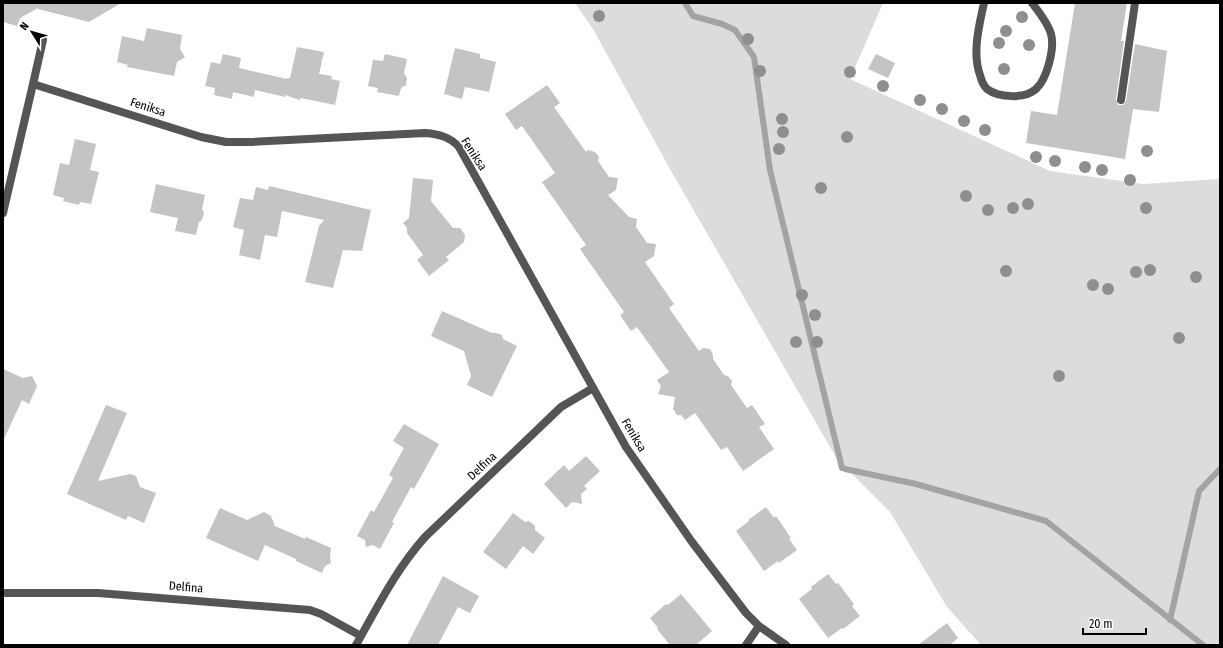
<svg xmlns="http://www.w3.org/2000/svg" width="1223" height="648" font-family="'Fira Sans Condensed',sans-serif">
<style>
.green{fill:#dcdcdc}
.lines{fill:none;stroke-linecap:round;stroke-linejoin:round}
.stream{stroke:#a3a3a3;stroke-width:6}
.building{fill:#c4c4c4}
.service{stroke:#555;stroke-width:8}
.minor{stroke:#555;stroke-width:8}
.tree{fill:#8f8f8f}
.labels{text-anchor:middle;stroke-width:3.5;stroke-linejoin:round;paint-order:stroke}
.street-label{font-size:12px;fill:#000;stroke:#fff}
</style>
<rect width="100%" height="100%" fill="#fff"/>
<!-- green -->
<path class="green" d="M575,3H883L850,79L1050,171L1143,184L1220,179V645H981L947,607L890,512L837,459L670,169L593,29Z"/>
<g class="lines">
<!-- stream -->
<path class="stream" d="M685,3L693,16L722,24L735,30L754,57L770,170L842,468
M845,469L916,484L1046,521L1203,645
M1170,620L1199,491L1220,469"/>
</g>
<!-- building -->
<path class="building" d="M3,3H121L89,22L38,9V8L20,18L17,26L3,22Z
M1075,3H1127L1121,41H1124L1116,99L1118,105H1123L1126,101L1135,44L1167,51L1159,112L1133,109L1125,159L1026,143L1031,111L1057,115Z
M147,28L182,35L180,49L185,57L177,62L174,76L127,67L128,65L117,62L122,36L144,41Z
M297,47L324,52L319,74L332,76L331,79L340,81L335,105L301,98L300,100L285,95V97L255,90L254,97L233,92L232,99L214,95L215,88L205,86L211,62L220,64L223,54L241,58L239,68L287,79V78H290Z
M455,48L480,54V58L496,62L489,92L465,87L462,99L444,94Z
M385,54L407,59L404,73L407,78L406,85L401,88L399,96L377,92L378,88L368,86L373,60L383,61Z
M876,54L895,63L888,78L868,69Z
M547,85L560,103L554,107L586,152L588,150L595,152L599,157L598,161L609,177L618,178L616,190L608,195L629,217L637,219L636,227L647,243L656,244L654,256L645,262L674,304L669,308L699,351L703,348L710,349L713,355V359L724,375L728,376L732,381L731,385L747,408L752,405L765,424L759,427L774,449L743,471L727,447L721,450L695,413L685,420L681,415H677L673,409L675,397L658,394L661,386L657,380L669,372L637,327L631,331L620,315L624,312L580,249L586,245L542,182L555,173L522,126L516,130L505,114Z
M75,139L96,144L90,170L99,172L91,204L80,202L79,205L63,201L64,198L53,195L60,163L69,165Z
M413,178L433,180L431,201L453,228H460L465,235L464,242L446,257L449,260L429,276L417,260L423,255L407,233V228L403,223L409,218Z
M156,184L205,195L202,209L204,213L202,220L199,222L196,235L175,231L178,218L150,212Z
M269,186L371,210L362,251L343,250L333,288L305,282L319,226L324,220L282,211L277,237L265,235L260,260L239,255L244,230L233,227L240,198L253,200L256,187L268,190Z
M442,311L492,333H496L502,335L503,339L517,346L492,397L467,385L471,376L464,351L431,336Z
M3,369L23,378L32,376L37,386L29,404L22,400L3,441Z
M106,405L127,413L98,481L130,474L136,476L140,487L156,493L144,523L128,516L126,520L67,494Z
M404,424L439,444L414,489L411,487L392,522L394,523L380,549L373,545L366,547L365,540L357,536L371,510L374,512L393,478L389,475L404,448L393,441Z
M586,456L600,471L584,486L587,489L581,494L582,504L572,502L566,508L544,484L564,465L569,471Z
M766,507L774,518L776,516L791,538L789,539L797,550L779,563L778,561L764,571L736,531L749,521L748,520Z
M220,508L247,520L264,512L271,516L275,526L305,539L306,537L331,548L330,557L331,563L325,566L322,573L296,561V559L265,545L258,561L206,538Z
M513,513L525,522L529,521L535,526V530L545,538L533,554L523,546L506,569L483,552Z
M828,574L836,584L838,583L854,604L852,606L860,616L843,629L842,628L828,638L799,599L812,589L811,587Z
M443,576L479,596L470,613L458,607L438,645H407Z
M681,594L712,631L696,645H670L657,629L658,628L650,618L666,604L668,605Z
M947,623L958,638L950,645H918Z"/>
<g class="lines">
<!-- service -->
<path class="service" d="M984,3C979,26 972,53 980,75C981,79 984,86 987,89C999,98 1025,99 1036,89C1047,79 1055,48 1051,34C1048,23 1039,12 1032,3
M1121,100L1135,3"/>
<!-- minor -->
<path class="minor" d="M33,84L43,40
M3,213L33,84L201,137L226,142H251L425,133C439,134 450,137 459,147L626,447L692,542L746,613L759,626L786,645
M3,593H98L310,610L321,614L361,636
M356,645C378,606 395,571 425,537L561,407L593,388
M746,645L759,626"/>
</g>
<!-- trees -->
<g class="tree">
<circle cx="599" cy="16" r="6"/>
<circle cx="1022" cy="17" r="6"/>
<circle cx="1006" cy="31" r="6"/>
<circle cx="748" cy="39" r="6"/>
<circle cx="999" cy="43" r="6"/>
<circle cx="1029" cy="45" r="6"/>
<circle cx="1004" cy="69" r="6"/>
<circle cx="760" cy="71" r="6"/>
<circle cx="850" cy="72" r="6"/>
<circle cx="883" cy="86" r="6"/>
<circle cx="920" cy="100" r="6"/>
<circle cx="942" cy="109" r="6"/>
<circle cx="782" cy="119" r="6"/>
<circle cx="964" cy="121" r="6"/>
<circle cx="985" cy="130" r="6"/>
<circle cx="783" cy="132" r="6"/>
<circle cx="847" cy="137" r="6"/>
<circle cx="779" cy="149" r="6"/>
<circle cx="1147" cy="151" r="6"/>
<circle cx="1036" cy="157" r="6"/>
<circle cx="1055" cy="161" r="6"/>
<circle cx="1085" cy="167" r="6"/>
<circle cx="1102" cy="170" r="6"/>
<circle cx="1130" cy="180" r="6"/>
<circle cx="821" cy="188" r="6"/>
<circle cx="966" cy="196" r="6"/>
<circle cx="1028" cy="204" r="6"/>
<circle cx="1013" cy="208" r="6"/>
<circle cx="1146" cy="208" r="6"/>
<circle cx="988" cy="210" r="6"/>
<circle cx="1150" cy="270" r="6"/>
<circle cx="1006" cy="271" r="6"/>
<circle cx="1136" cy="272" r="6"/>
<circle cx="1196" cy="277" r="6"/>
<circle cx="1093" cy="285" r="6"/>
<circle cx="1108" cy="289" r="6"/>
<circle cx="802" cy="295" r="6"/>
<circle cx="815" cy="315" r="6"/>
<circle cx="1179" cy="338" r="6"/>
<circle cx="796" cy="342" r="6"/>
<circle cx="817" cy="342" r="6"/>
<circle cx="1059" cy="376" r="6"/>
</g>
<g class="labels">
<!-- street labels -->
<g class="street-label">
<text transform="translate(148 107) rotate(18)" y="4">Feniksa</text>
<text transform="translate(474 154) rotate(57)" y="4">Feniksa</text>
<text transform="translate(634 435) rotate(59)" y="4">Feniksa</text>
<text transform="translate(482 466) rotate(-43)" y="4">Delfina</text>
<text transform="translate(186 587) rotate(5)" y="4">Delfina</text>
</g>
</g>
<!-- border -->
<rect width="1223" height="648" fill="none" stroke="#000000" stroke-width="8"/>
<!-- north arrow -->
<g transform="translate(32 32) rotate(307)" stroke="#ffffff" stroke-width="3" paint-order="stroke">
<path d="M0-3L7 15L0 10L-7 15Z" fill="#000000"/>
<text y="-6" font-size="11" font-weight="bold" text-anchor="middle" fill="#000000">N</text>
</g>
<!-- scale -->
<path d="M1083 628v6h63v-6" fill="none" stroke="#000000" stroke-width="2"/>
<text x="1089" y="628" font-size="12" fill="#000000" stroke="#ffffff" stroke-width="3" paint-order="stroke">20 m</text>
</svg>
